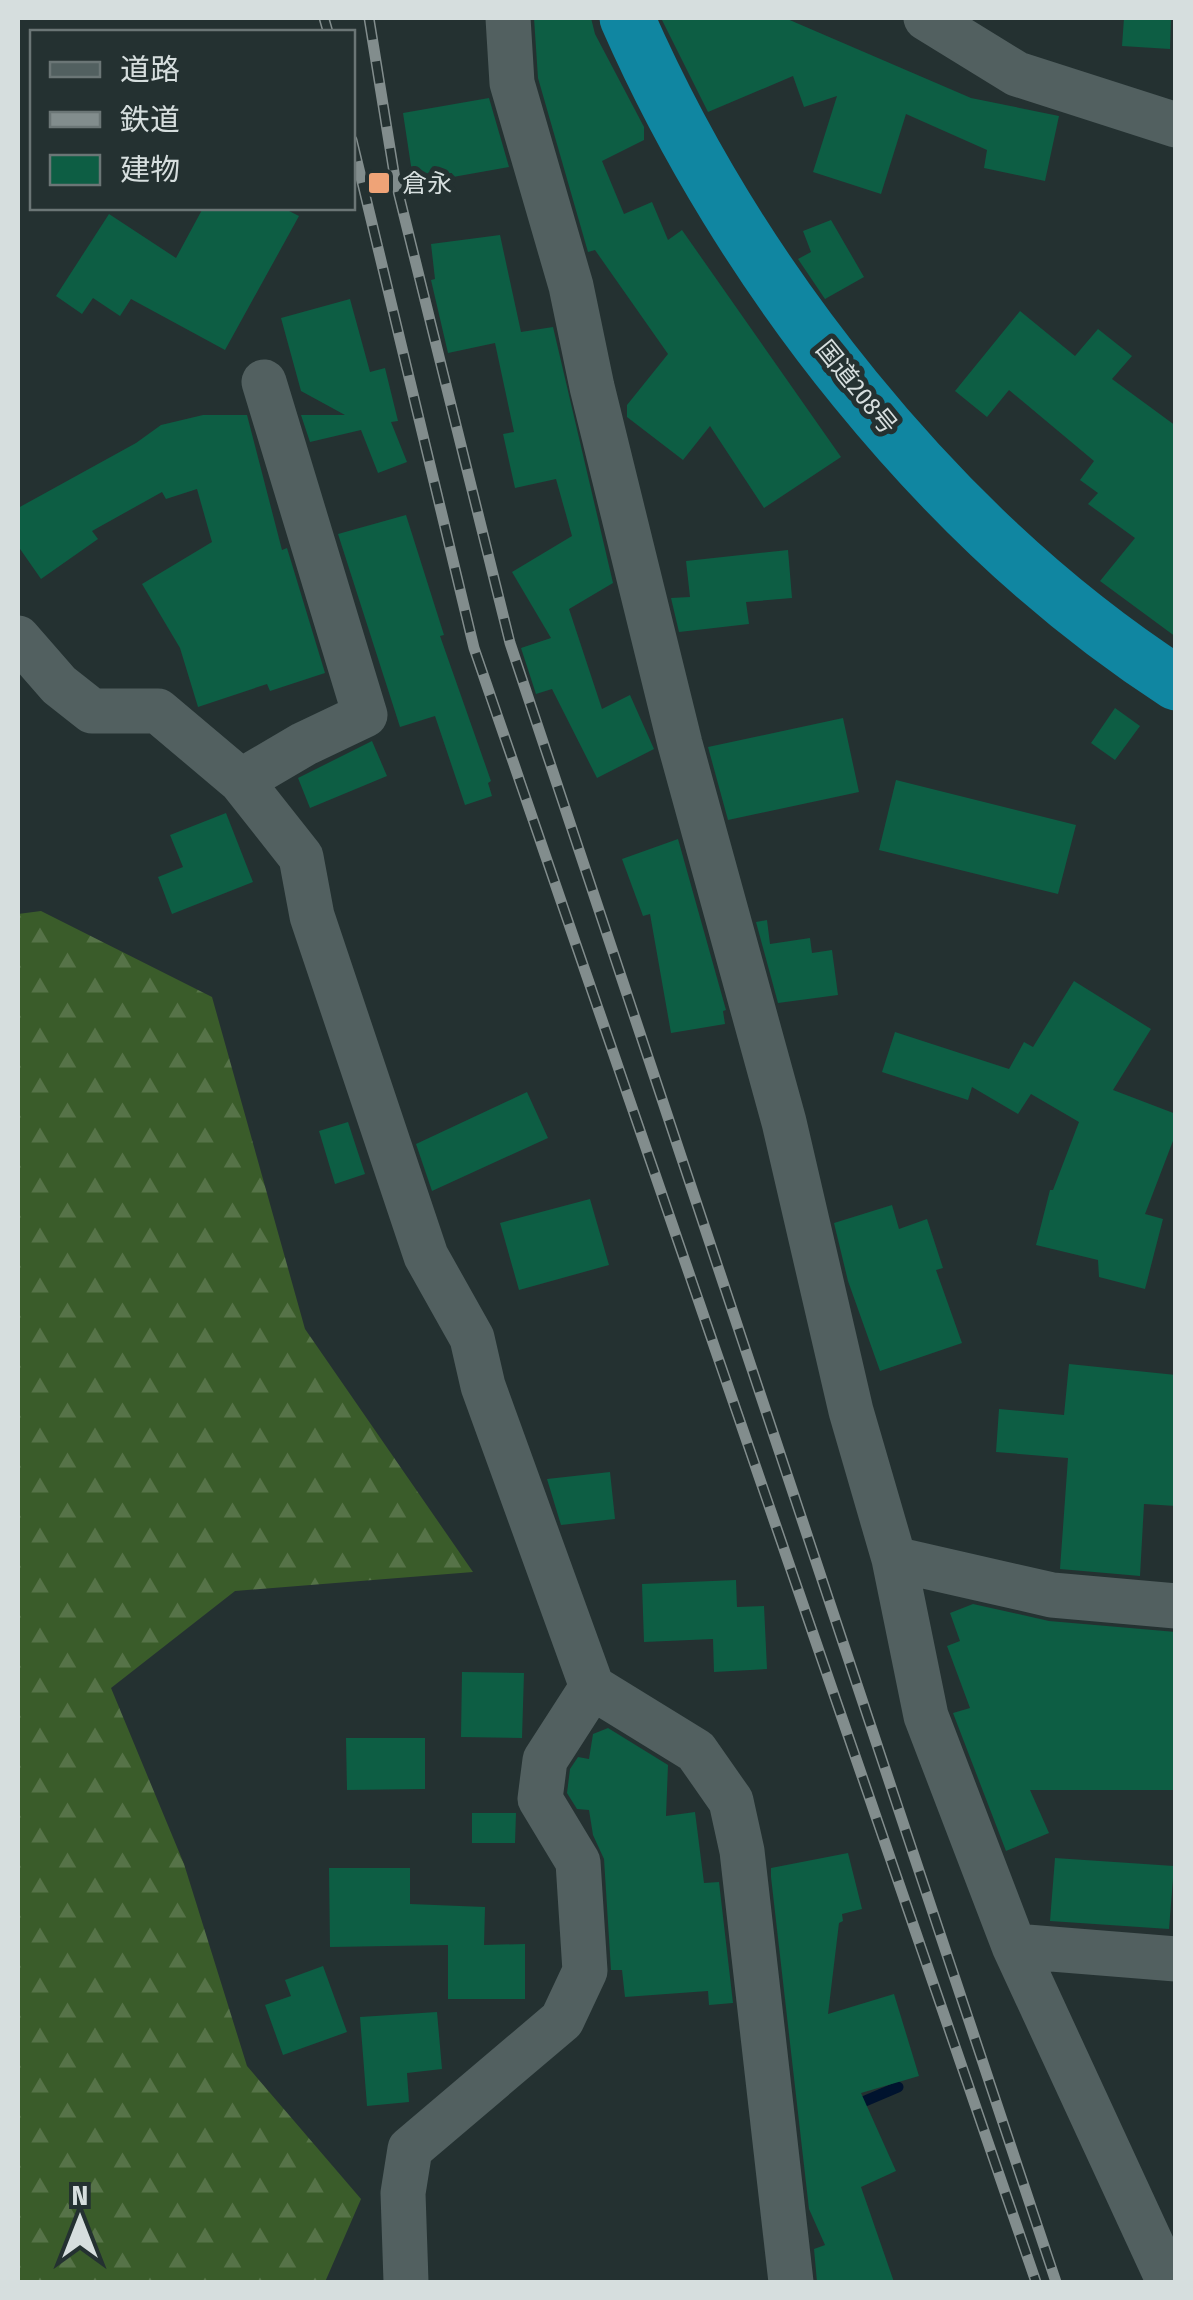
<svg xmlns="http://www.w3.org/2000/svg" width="1193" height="2300" font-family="'Fira Sans Condensed','Noto Sans JP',sans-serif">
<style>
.forest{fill:url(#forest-firs)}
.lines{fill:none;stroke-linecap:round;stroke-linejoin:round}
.stream{stroke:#00132e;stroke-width:11}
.building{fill:#0d5e44}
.minor{stroke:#526060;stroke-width:45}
.trunk{stroke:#1086a1;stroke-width:55}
.rail-casing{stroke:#828d8d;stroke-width:11}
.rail{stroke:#243131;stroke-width:8;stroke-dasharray:22;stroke-linecap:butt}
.poi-dot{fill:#efa377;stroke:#243131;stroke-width:4}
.labels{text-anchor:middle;stroke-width:10;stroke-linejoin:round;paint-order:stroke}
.poi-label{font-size:25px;fill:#d6dede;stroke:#243131;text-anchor:start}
.street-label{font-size:25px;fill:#d6dede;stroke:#243131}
</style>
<defs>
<pattern id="forest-firs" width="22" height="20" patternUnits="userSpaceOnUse" patternTransform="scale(2.5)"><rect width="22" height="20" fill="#3a5c2a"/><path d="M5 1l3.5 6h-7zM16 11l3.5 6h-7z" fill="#567348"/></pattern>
</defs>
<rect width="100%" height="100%" fill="#243131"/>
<!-- forest -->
<path class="forest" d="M41,911L212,997L305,1329L473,1572L235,1591L111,1688L184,1864L247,2066L361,2199L325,2282H18V914Z"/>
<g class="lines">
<!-- stream -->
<path class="stream" d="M851,2107L898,2087"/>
</g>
<!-- building -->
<path class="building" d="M534,18H591L595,34L644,127V140L602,161L624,214L652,202L668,240L682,230L841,457L764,508L710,426L683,460L627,417V405L668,354L595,250L588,252L538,78Z
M661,18H785L971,98L1059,116L1045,181L984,168L987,150L906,114L881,194L813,172L837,96L804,107L793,76L708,112Z
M1124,18H1171L1170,49L1122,46Z
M489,98L509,167L453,177L452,173L413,179L403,113Z
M203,208H283L299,216L225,350L131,299L120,316L93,298L82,314L56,296L109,214L176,258Z
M831,220L864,277L825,299L798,259L811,252L803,231Z
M500,235L521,332L553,327L613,583L569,609L602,709L630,695L654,749L597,778L552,689L536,694L521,648L551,638L512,572L572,536L556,479L515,488L503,434L514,432L495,343L448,353L431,280L435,279L431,244Z
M350,299L370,372L385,368L398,421L391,422L407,462L378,473L361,430L310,442L301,415H345L301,391L281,318Z
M1020,311L1075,356L1098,329L1132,356L1112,379L1176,426V637L1100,581L1135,538L1088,504L1098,493L1080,480L1094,461L1009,390L987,417L955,391Z
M203,415H247L282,550L287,548L325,673L270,691L267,684L198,707L180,648L142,584L212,542L197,489L166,499L162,492L92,531L98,539L41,579L18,546V508L136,443L161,425Z
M406,515L444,635L440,636L491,781L488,783L492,796L465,805L435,716L400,727L338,534Z
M788,550L792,598L746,602L749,624L679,632L671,598L690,597L686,561Z
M1115,708L1140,726L1115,760L1091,743Z
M843,718L859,792L728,820L708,747Z
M372,741L387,776L310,808L298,778Z
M896,780L1076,825L1058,894L879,850Z
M226,813L253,882L172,914L158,877L183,867L170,835Z
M678,839L726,1010L723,1011L725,1024L671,1033L650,914L643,916L622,859Z
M767,920L770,944L810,938L812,953L832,950L838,995L778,1003L756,922Z
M1074,981L1151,1029L1113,1090L1176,1114V1133L1145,1214L1163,1219L1145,1289L1099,1277L1098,1260L1036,1245L1050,1190H1053L1079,1122L1031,1094L1018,1114L972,1087L968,1100L882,1072L895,1032L1009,1069L1024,1042L1033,1047Z
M527,1092L548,1138L432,1191L416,1144Z
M348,1122L365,1174L335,1184L319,1131Z
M590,1199L609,1265L519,1290L500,1223Z
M892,1205L899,1229L927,1219L943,1268L936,1270L962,1343L880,1371L848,1281L834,1223Z
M1069,1364L1176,1375V1506L1144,1504L1140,1576L1060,1569L1068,1458L996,1452L999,1409L1064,1415Z
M610,1472L615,1519L561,1525L547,1479Z
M736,1580L737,1607L764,1606L767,1669L714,1672L713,1639L644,1642L642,1584Z
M973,1604L1049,1621L1176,1632V1790H1030L1049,1833L1006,1851L953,1713L970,1708L947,1646L960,1641L950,1613Z
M462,1672L524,1673L522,1738L461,1737Z
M608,1728L668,1765L666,1816L695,1812L704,1883L719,1882L733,2003L709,2005L708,1991L625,1997L622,1970H611L604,1859L593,1835L589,1810L577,1809L567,1793L570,1769L578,1757L589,1759L593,1734Z
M346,1738H425V1789L347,1790Z
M472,1813H516L515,1843H472Z
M848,1853L862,1909L842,1914L843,1921L839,1923L828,2014L894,1994L919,2076L861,2093L896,2171L861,2187L894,2282H817L814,2249L825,2245L809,2209L771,1877V1868Z
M1055,1858L1174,1866L1169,1929L1050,1921Z
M329,1868H410V1904L485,1907L484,1945L525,1944V1999H448V1945L330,1947Z
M323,1966L347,2032L283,2055L265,2005L291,1996L285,1980Z
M437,2012L442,2069L407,2073L409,2102L367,2106L360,2017Z"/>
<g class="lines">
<!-- minor -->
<path class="minor" d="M508,18L512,83L571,286L592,387L680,744L784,1122L851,1411L894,1559L926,1716L1014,1946L1169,2282
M926,18L1017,74L1176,125
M18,638L59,685L92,711H158L241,781L301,857L312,916L426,1256L472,1338L483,1386L592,1687L696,1751L731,1801L742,1851L791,2282
M241,781L304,744L365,715L264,382
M894,1559L1052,1595L1176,1606
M1014,1946L1176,1959
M406,2282L403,2193L410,2149L562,2020L585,1971L578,1862L540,1799L545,1760L592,1687"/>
<!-- trunk -->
<path class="trunk" d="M627,18C739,274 940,530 1176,683"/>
<!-- rail casing -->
<g class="rail-casing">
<path id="rail" d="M324,18L328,32
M369,18L395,179L510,643L1056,2282
M352,140L474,648L1036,2282"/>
</g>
<!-- rail -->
<use href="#rail" class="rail"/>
</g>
<!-- markers -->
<rect class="poi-dot" x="367" y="171" width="24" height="24" rx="5"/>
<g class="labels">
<!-- poi labels -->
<g class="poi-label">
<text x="402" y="192">倉永</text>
</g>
<!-- street labels -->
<g class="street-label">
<text transform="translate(857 387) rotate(51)" y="9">国道208号</text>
</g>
</g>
<!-- border -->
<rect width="1193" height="2300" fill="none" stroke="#d6dede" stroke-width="40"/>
<!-- legend -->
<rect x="30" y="30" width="325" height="180" fill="#243131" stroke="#6b7676" stroke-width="2.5"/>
<rect x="50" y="62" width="50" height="15" fill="#526060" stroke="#6b7676" stroke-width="2.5"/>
<text x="120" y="80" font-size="30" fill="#d6dede">道路</text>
<rect x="50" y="112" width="50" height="15" fill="#828d8d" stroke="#6b7676" stroke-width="2.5"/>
<text x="120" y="130" font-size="30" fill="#d6dede">鉄道</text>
<rect x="50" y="155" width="50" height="30" fill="#0d5e44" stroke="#6b7676" stroke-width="2.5"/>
<text x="120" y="180" font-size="30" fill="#d6dede">建物</text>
<!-- north arrow -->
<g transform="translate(80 2220)" stroke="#243131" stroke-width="8" paint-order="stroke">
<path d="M0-8L18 38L0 25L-18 38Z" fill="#d6dede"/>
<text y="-15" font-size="28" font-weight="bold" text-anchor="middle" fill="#d6dede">N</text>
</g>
</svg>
